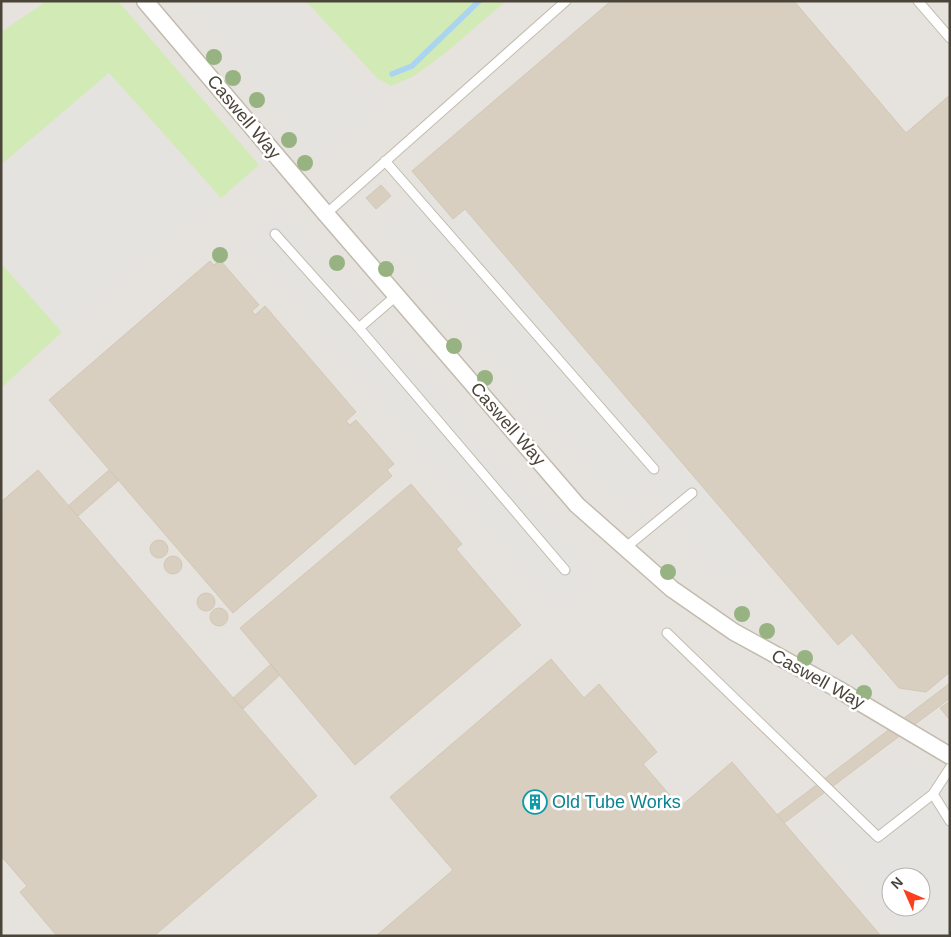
<svg xmlns="http://www.w3.org/2000/svg" width="951" height="937" font-family="Arial,sans-serif">
<style>
.industrial{fill:#e6e2dd;fill-rule:evenodd}
.green{fill:#d2eab5}
.parking{fill:#e5e3e0;fill-rule:evenodd}
.lines{fill:none;stroke-linecap:round;stroke-linejoin:round}
.stream{stroke:#a9d4f2;stroke-width:5.5}
.building{fill:#d8cfc1;stroke:#d3c7b4}
.lane-casing{stroke:#c2bbae;stroke-width:11}
.street-casing{stroke:#c2bbae;stroke-width:19}
.lane{stroke:#fff;stroke-width:9}
.street{stroke:#fff;stroke-width:16}
.tree{fill:#97b381}
.labels{text-anchor:middle;stroke-width:5;stroke-linejoin:round;paint-order:stroke}
.street-label{font-size:18px;fill:#4b4439;stroke:#fff}
.culture-label{font-size:18px;fill:#0d838f;stroke:#fff;text-anchor:start}
</style>
<rect width="100%" height="100%" fill="#f6f3ec"/>
<!-- industrial -->
<path class="industrial" d="M1,1H950V936H1ZM891,877H921V907H891Z"/>
<!-- green -->
<path class="green" d="M47,1H118L259,165L221,198L109,73L1,165V32Z
M306,1H506L444,54L414,76L391,86L377,78Z
M1,263L62,332L1,388Z"/>
<!-- parking -->
<path class="parking" d="M188,1H296L385,110L318,161Z
M109,73L221,198L62,332L1,263V165Z
M426,186L465,209L760,554L721,586L679,536L687,528L655,489L625,512L377,226Z
M282,205L597,575L556,610L241,240Z
M894,751L950,786V936H899L801,819ZM891,877H921V907H891Z"/>
<g class="lines">
<!-- stream -->
<path class="stream" d="M392,74L412,66L479,1"/>
</g>
<!-- building -->
<path class="building" d="M611,1H794L906,133L950,95V672L926,692L899,688L852,633L838,645L465,209L453,219L412,171Z
M381,185L391,196L376,209L366,198Z
M220,260L259,305L252,311L255,315L265,306L356,412L346,421L350,425L356,420L394,464L387,470L392,476L233,613L49,400L210,261L214,265Z
M38,470L317,796L154,936H57L20,892L27,886L1,856V502Z
M109,470L119,480L78,516L68,506Z
M411,484L462,544L456,549L521,625L355,765L240,628Z
M150 549a9 9 0 1 1 18 0a9 9 0 1 1-18 0Z
M164 565a9 9 0 1 1 18 0a9 9 0 1 1-18 0Z
M197 602a9 9 0 1 1 18 0a9 9 0 1 1-18 0Z
M210 617a9 9 0 1 1 18 0a9 9 0 1 1-18 0Z
M551,659L584,698L599,684L657,752L643,764L680,807L732,762L881,936H376L453,870L390,797Z
M271,664L280,675L243,709L233,698Z
M950,683V698L784,823L777,815Z
M950,701V720L940,708Z"/>
<g class="lines">
<!-- lane casing -->
<g class="lane-casing">
<path id="lane" d="M918,1L950,38
M385,161L654,469
M326,214L566,1
M275,234L359,328
M397,295L359,328L565,570
M625,548L692,493
M667,633L878,837L933,794
M950,768L933,794L950,821"/>
</g>
<!-- street casing -->
<g class="street-casing">
<path id="street" d="M145,1L326,214L577,505L672,589L734,632L836,688L950,756"/>
</g>
<!-- lane -->
<use href="#lane" class="lane"/>
<!-- street -->
<use href="#street" class="street"/>
</g>
<!-- trees -->
<g class="tree">
<circle cx="214" cy="57" r="8"/>
<circle cx="233" cy="78" r="8"/>
<circle cx="257" cy="100" r="8"/>
<circle cx="289" cy="140" r="8"/>
<circle cx="305" cy="163" r="8"/>
<circle cx="220" cy="255" r="8"/>
<circle cx="337" cy="263" r="8"/>
<circle cx="386" cy="269" r="8"/>
<circle cx="454" cy="346" r="8"/>
<circle cx="485" cy="378" r="8"/>
<circle cx="668" cy="572" r="8"/>
<circle cx="742" cy="614" r="8"/>
<circle cx="767" cy="631" r="8"/>
<circle cx="805" cy="658" r="8"/>
<circle cx="864" cy="693" r="8"/>
</g>
<!-- icons -->
<defs>
<g id="building-ring" transform="scale(1.25)"><circle r="9.5" fill="#fff" stroke="#0f9aa8" stroke-width="1.5"/><path d="M-4-6H4V6H1V3H-1V6H-4ZM-2.5-4.3h1.7v1.8h-1.7ZM.8-4.3h1.7v1.8H.8ZM-2.5-1h1.7V.8h-1.7ZM.8-1h1.7V.8H.8Z" fill="#0f9aa8"/></g>
</defs>
<g fill-rule="evenodd">
<use href="#building-ring" x="535" y="802"/>
</g>
<g class="labels">
<!-- street labels -->
<g class="street-label">
<text transform="translate(244 117) rotate(50)" y="6">Caswell Way</text>
<text transform="translate(508 424) rotate(49)" y="6">Caswell Way</text>
<text transform="translate(818 679) rotate(29)" y="6">Caswell Way</text>
</g>
<!-- culture labels -->
<g class="culture-label">
<text x="552" y="808">Old Tube Works</text>
</g>
</g>
<!-- border -->
<rect width="951" height="937" fill="none" stroke="#4b4439" stroke-width="5"/>
<!-- north arrow -->
<g transform="translate(906 892) rotate(315)"><circle r="24" fill="#ffffff" stroke="#b7b4b0"/>
<path d="M0-4L9 19L0 12L-9 19Z" fill="#fc3f1d"/>
<text y="-8" font-size="14" font-weight="bold" text-anchor="middle" fill="#4b4439">N</text>
</g>
</svg>
